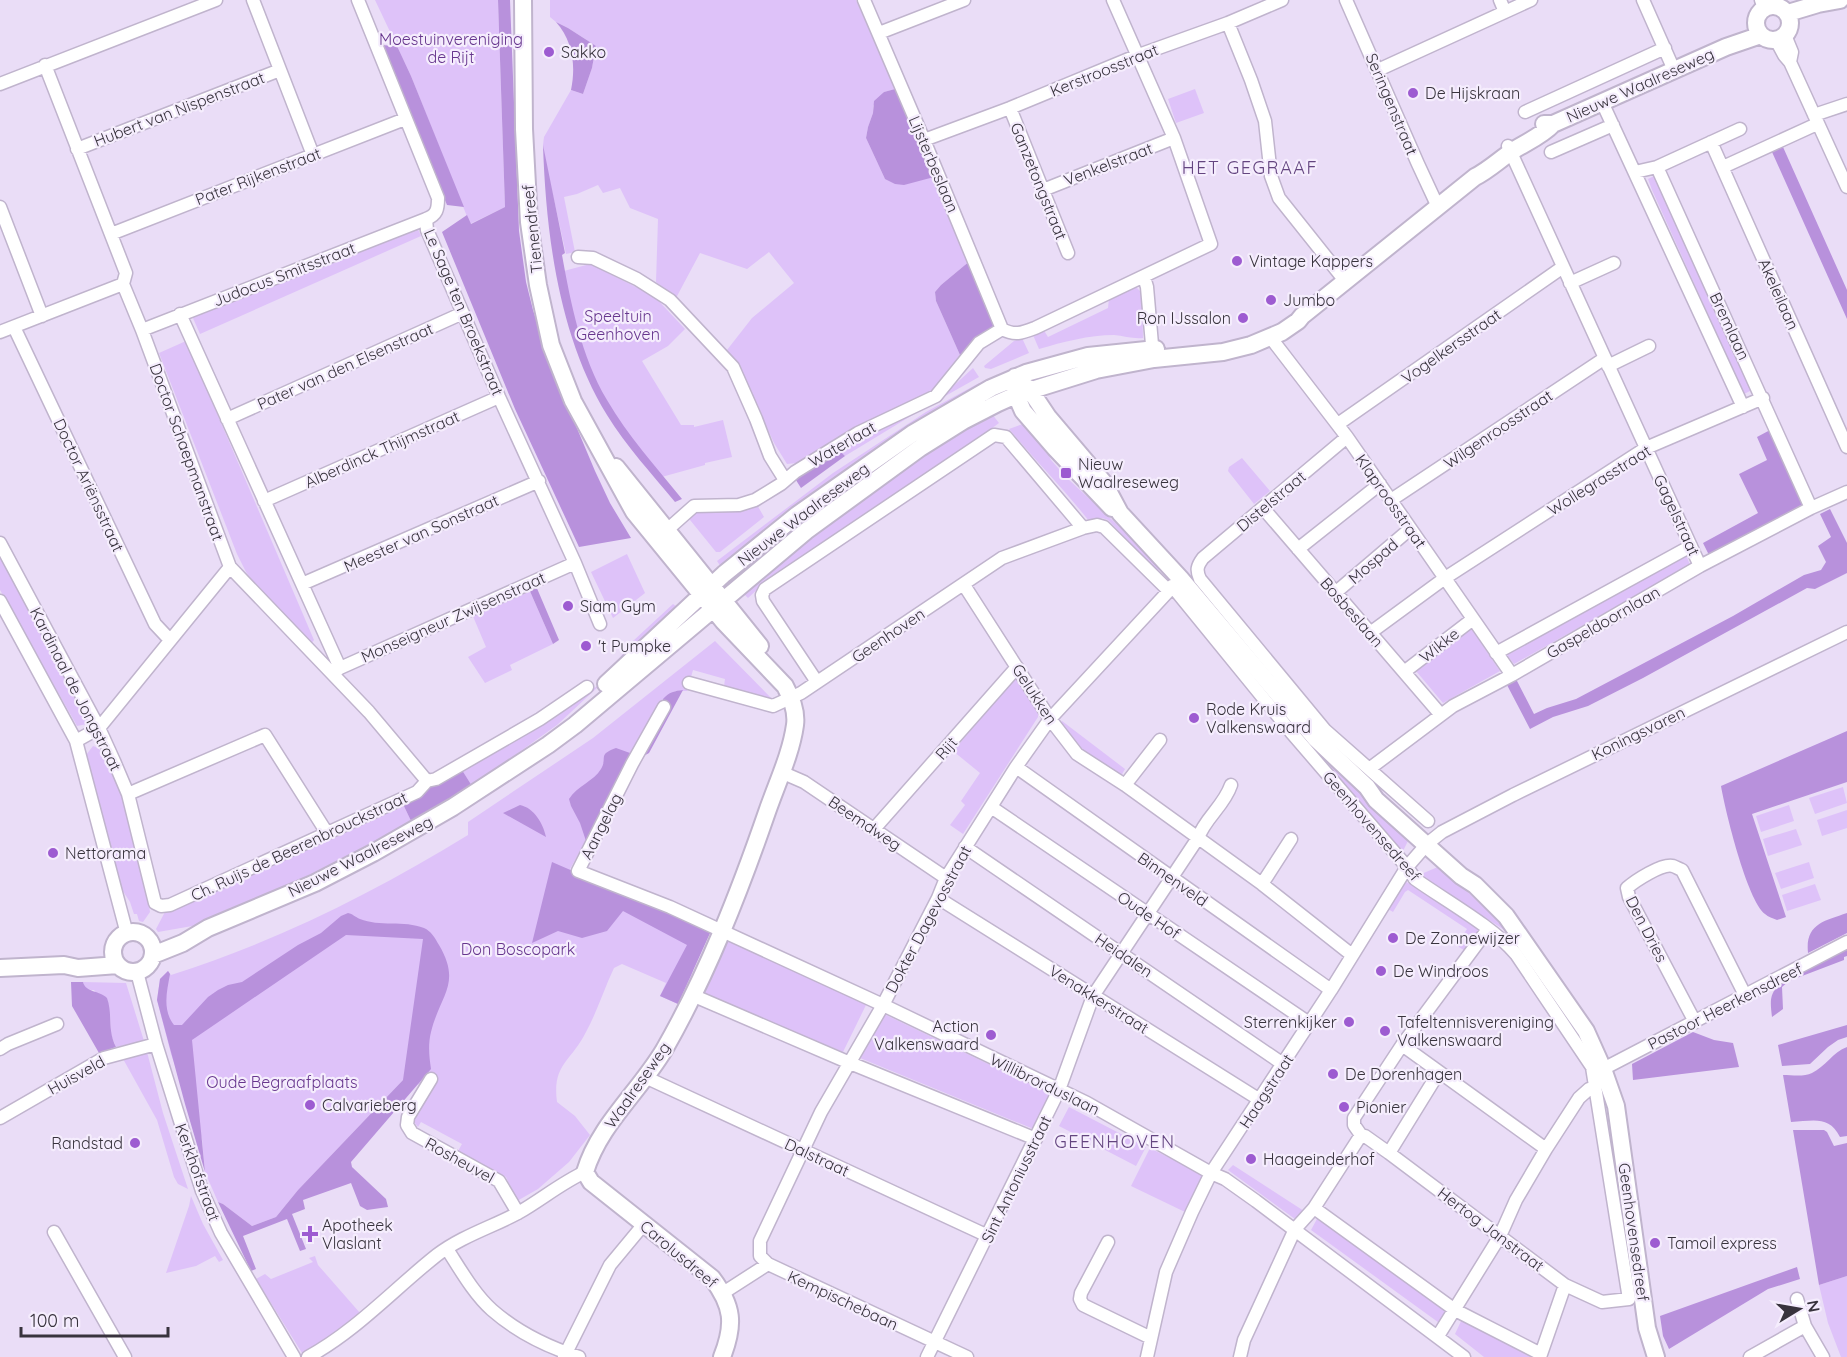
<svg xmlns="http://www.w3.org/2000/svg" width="1847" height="1357" font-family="Quicksand,sans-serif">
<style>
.green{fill:#dec2f9}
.forest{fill:#b891dc}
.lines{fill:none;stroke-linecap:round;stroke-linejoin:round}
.street-casing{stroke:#c0b4cd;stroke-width:15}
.secondary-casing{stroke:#c0b4cd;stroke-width:20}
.street{stroke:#fff;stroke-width:12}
.secondary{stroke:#fff;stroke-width:16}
.poi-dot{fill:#9d5bd1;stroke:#f5edfd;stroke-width:2}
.labels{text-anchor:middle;stroke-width:4.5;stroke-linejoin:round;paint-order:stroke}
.park-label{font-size:16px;fill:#67368e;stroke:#f5edfd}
.poi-label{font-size:16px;fill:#38333d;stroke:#f5edfd;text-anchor:start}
.street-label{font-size:16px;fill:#38333d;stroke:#f5edfd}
.neighbourhood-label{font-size:18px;letter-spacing:1.5px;fill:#644580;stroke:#f5edfd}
</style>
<rect width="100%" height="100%" fill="#eaddf7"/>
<!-- green -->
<path class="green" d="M375,0H498L505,207L470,224L411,76Z
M550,0H856L895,89L884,92L873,106V113L868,127L866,138L885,179H922L934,177L971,260L941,285L935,292L936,301L964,364L937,388L876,417L836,438L797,463L787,464L774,443L737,363L727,350L752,318L794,283L769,252L747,269L700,253L676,298L656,282L658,219L630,208L620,188L603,193L598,185L577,194L564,197L575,252L566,254L546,164L543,145L544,137L571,90L583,94L592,68L596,46L568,28L556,22L550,17Z
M1195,89L1204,113L1176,123L1168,99Z
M1656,175L1754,389L1744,394L1652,190L1648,179Z
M417,227L421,236L200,334L192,316Z
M590,264L654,296L685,329L668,346L642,361L681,425H694V427L723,420L732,457L705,463V465L658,478L628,440L588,368L560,272Z
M1132,287H1136L1142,293L1143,338C1133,339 1124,336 1114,335C1089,335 1063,342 1039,349L1033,335L1043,329L1048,337L1108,308L1109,298Z
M1022,338L1029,353L991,369L985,368L984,366L1014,341Z
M186,341L314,640L311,644L254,583L246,572L237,554L159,353Z
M973,368L979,377L924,408L845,456L840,451L868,431L932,401L949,390Z
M979,383L981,386L837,477L792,508L721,567L717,561L833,473L926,412Z
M992,414L999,423L991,429L759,588L748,598L742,592L879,484Z
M1025,423L1045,447L1051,460L1067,478L1163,567L1158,570L1154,568L1108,520L1102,518L1089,521C1064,489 1035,460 1009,429Z
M1242,458L1270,491L1254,504L1228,471L1229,467Z
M756,503L764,517L720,552H716L686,515L688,513Z
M627,554L645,593L613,618L591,572Z
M0,555L90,722L87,724L77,726L0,590Z
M1686,555L1690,565L1514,664L1506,654Z
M529,589L553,644L510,665L512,670L485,683L468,657L486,647L472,614Z
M673,604L681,610L557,725L472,786L462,770L543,724L573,705L597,686L633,641Z
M1469,625L1500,671L1443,703L1416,671Z
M715,641L773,700L724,686L725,679L693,670L687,691H675L664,713L634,753H630L598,819L570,869L702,927L692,975L678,1004L660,996L666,983L622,964L614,968C604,989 597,1012 586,1032C571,1062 552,1064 557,1102L575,1116L590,1135L569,1162L538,1189L517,1201L506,1177L458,1151L462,1144L421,1122L418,1127L414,1122L430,1088L403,1080L298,1190L276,1217L252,1226L223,1204L218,1202L205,1172L202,1139L171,1054L157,1000L160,979L168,971L171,975C276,942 375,892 468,835V822L593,738Z
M1017,677L1038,712V717L963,834L950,825L965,805L961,801L980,773L953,751Z
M1062,721L1125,769L1121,776L1073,746L1059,725Z
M1311,744L1352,785L1410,837L1402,853L1309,746Z
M93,746C119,751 144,878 151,904L149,905L150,912L143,922L139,921L137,914H134L130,902L117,882L86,755Z
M1843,787L1847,803L1815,814L1809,798Z
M402,802L412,823L374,845L216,918L198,925L158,932L156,929L166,910Z
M1789,805L1794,821L1761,832L1756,816Z
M1847,810V828L1822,836L1817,820Z
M1796,829L1802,845L1768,856L1763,839Z
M1809,862L1814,878L1781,889L1775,873Z
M1440,866C1457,879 1470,895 1486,909C1495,918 1502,923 1509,933L1419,875Z
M1405,881L1479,929L1474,936L1471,935L1464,943L1470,948L1467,952L1459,947L1458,942L1467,929L1408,890L1405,892L1393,912L1388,909Z
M1815,884L1821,900L1787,911L1782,895Z
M728,940L735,942L866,1005L843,1052L709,997L705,993Z
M83,982L126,983L144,1041L116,1047L111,1035L110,1014L94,990C87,990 85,989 83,982Z
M884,1014L1053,1095L1036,1130L860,1058Z
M147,1052L163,1113L188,1189L178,1184L174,1177L157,1120L122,1057Z
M1069,1107L1146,1147L1136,1166L1059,1126Z
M1150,1148L1203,1175L1185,1212L1131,1186Z
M1233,1165L1304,1211L1299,1222L1228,1170Z
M191,1196L203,1224L223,1260L219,1262L215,1256L196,1266L166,1273L189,1206Z
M1318,1217L1449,1313L1442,1325L1311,1230Z
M315,1256L318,1265L360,1313L326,1339L302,1353L256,1279L265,1274L271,1279L313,1262L309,1258Z
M1847,1276V1357H1841L1828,1323L1819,1285Z
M1462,1319L1534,1357H1484L1455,1334Z"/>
<!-- forest -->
<path class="forest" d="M498,0H510L519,231L526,282L533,310L552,369L595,471L610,503L631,538L579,547L515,409L442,232L467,215L471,224L505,207Z
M556,22L568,28L596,46L592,68L583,94L571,90C576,66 573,41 556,22Z
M381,45L397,46L411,76L464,207L447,205Z
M895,89L934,177L904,185L895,184L885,179L866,138L868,127L873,113L874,101L884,92Z
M543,145L565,253L562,255C571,304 581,356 607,400C628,436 656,467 682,499L675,502C652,474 626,446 607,415C559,337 546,235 543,145Z
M1783,147L1847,290V319L1772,152Z
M971,260L1000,326L964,364L936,301L935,292L941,285Z
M1772,429L1805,503L1709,555L1703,543L1758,513L1739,474L1767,460L1757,437Z
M840,451L845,456L801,488L794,477Z
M1830,509L1847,543V573L1815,589L1807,588L1643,678L1588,706L1553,717L1530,729L1507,685L1516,679L1534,714L1547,708L1576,699L1733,616L1804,575L1821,570L1826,562L1818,546L1831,537L1820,514Z
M536,586L559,640L553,644L529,589Z
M683,690L649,753L640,758L664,713L663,699C669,692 675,691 683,690Z
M1847,731V782L1752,814L1786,917L1777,920C1773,918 1768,917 1765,914C1747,900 1725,810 1721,786Z
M616,748L630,753L629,758L586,841L580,823L571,806L569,799C577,786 594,781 601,769C608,757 597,755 616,748Z
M462,770L472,786L412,823L402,802Z
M520,805C534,808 543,823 546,837L503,813Z
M552,862L711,931L678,1004L660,996L687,945L623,911L607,931L582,938L558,931L532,943Z
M348,913C353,914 355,917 360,919C379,927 404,920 424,928C431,931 435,938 439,945C462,984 440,995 431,1032C428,1044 429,1056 431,1069L351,1162L352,1167L386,1199L388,1207L367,1210L360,1206L351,1183L303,1200L305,1209L292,1214L306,1249L300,1251L287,1219L243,1236L256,1269L251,1271L218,1202L223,1204L252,1226L276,1217L298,1190L403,1080L423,939L346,935L192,1040L205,1172L185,1104L157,1000L160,979L168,971L170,974C167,991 162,1010 174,1025H182L208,997L218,990L228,985L242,982L298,945L321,933L341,916Z
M1847,913V933L1808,953C1805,924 1824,921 1847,913Z
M1847,948V956L1844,957V960L1789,981L1782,987L1783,1009L1772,1017C1770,1000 1769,993 1783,981Z
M71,982H83C86,993 99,990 107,998C113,1015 107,1030 116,1047L99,1053L72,1006Z
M1847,1025V1037L1838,1040L1828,1047L1810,1064L1782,1066L1778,1045Z
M1693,1032L1714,1040L1733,1043L1739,1067L1633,1080L1632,1064Z
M1847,1047V1136L1840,1137C1829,1115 1813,1121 1791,1122L1783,1075C1792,1075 1804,1077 1812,1073C1825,1067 1833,1052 1847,1047Z
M1793,1130H1824L1827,1132L1834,1146L1847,1143V1276L1819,1285Z
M1797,1267L1800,1279L1768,1289L1669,1349L1663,1336L1660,1316Z"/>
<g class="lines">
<!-- street casing -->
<g class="street-casing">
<path id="street" d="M253,0L313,155
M358,0L438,198C438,209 437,215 426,219L427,230L499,397L575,563L600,624
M864,0L924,140L1002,329
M1346,0L1418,164L1438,207
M1500,0L1505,12
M1643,0L1674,70
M1761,0L1764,8
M1228,23L1251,80L1265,121L1271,176L1279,198L1346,282
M879,33L964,0
M1785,35L1792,52L1790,62
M1776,40L1784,55L1790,62L1847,187
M45,65L126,273L123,284L142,330L230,567L369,712L427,781
M1378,70L1531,0
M0,84L216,0
M1602,102L1743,407
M1010,108L1068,253
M1525,112L1665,48
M1814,115L1847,104
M924,140L1010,108L1136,56L1228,23L1282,0
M1711,142L1847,447
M1508,146L1700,566
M77,149L280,70
M1551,152L1613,125
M1657,167L1740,129
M1723,167L1817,124
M1635,172L1657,167L1811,508
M1043,190L1174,138
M0,207L42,316
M111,234L405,119
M578,257L593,258L637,279L670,300L733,367L756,419L770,456L785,480
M1144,277L1147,287L1153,356
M1570,283L1614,263
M180,314L340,668
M14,327L155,624L170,640
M1002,329C1015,336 1022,333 1035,328L1211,244L1174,138L1113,0
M142,330L426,219
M0,332L123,284
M1274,342L1347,437L1512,675
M1608,366L1649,346
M227,419L463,313
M1338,424L1563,267
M1347,437L1203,558C1197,566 1196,570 1200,579L1325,730L1428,821
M1391,500L1605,358
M264,501L499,397
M1263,508L1441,715
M667,530L694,506L739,505L755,500L781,484L795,472L858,433L936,396L979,343L1002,329
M0,543L99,728L114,761L128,794L155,903L161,906L170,905L417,792L427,781L436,779L540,719L587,687
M1298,549L1380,484
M302,584L539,481
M964,585L1050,719L1077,754L1125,785L1262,884L1352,955
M1172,586L1291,732L1407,867L1415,879C1446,901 1492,926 1516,954L1592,1067L1629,1299L1602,1302L1565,1285L1389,1153L1365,1136L1361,1135L1354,1125V1118L1402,1045L1488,929
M1335,593L1410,529
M0,601L76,741L127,934
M1370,633L1445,578L1646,448L1763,398
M1496,653L1691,546
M336,671L340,668L575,563
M1404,672L1473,619
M817,682L763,601L762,595L765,589L994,435L1006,437L1083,528
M689,683L773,706L801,693L1002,558L1083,528L1097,525L1104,527L1168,590
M664,707L632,764L578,871L670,907L883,1005L1087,1103L1211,1173L1225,1179L1256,1201L1464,1357
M76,741L99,728L230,567
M1016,767L1331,990
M1369,769L1453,706L1512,675L1700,566L1811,508L1847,492
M781,772L804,782L946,878
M1125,785L1160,740
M128,794L265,735L327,833
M991,807L1309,1023
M874,829L1017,667
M965,847L1283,1064
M1262,884L1291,839
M938,898L1260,1100
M137,972L156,1044L202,1191L221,1233L294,1357
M692,995L850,1063L1036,1139
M1695,1022L1629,897L1627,888C1635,881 1662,863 1673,866C1676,867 1679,869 1682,870L1745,995
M1402,1045L1546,1149
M0,1049L8,1044L57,1024
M1603,1069L1847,942
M645,1077L988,1236
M431,1079L408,1117L407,1125L412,1133L499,1181L518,1213
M0,1118L104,1058L156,1044
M1389,1153L1439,1072
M1314,1208L1455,1310L1541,1354
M54,1232L125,1357
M1108,1242L1081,1293L1080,1299L1083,1305L1151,1338
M447,1249C460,1269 474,1294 492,1310C516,1331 548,1347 579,1357
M768,1264L760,1256V1241L821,1112L883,1005L938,898L946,878L1016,767L1050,719L1177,582
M723,1293L768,1264L967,1357
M1797,1299L1805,1326
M1438,1336L1500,1236L1516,1200L1546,1149L1579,1098L1589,1089L1596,1087
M308,1357C356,1331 394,1289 437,1255C462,1236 492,1227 518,1213C541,1200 561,1183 585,1172
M564,1357L610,1265L644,1224
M927,1357L1059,1090L1093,996L1198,838C1205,818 1224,806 1231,785
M1147,1357L1166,1272L1192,1212L1211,1173L1331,990L1407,867L1427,844L1442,832L1513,795L1847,632
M1240,1357L1244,1340L1295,1229L1314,1208L1361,1135
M1540,1357L1565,1285
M1750,1357L1805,1326L1823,1357"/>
</g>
<!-- secondary casing -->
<g class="secondary-casing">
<path id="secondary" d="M523,0L524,129L529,222L538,285L551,345L573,401L634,512L723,621L785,686C791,697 797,711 795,725C791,754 777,783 767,812C739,893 707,975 664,1050C639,1092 599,1125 585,1172L591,1182L712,1278C733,1306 735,1324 722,1357
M1756 23a17 17 0 1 1 34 0a17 17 0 1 1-34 0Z
M1788,13L1818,4L1840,0
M1544,124H1553L1726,47L1761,35
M1015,377L1030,390L1048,417L1104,483L1120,513L1180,578L1316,739L1367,787L1376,800L1461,876L1475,885L1506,916L1586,1031L1603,1069L1616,1106L1647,1328L1656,1357
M1015,384L1016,395L1023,411L1055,448L1112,508
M616,467L760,646
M606,684L724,574L797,515L912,434L991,388L1026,373L1088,356L1156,349
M113 952a20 20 0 1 1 40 0a20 20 0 1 1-40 0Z
M153,955L183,943L208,928L315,883L373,853L453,807L548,745L575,725L806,531L920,448L963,421L998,403L1016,395L1096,370L1154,359L1223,352L1251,345L1282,332L1298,321L1302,316L1475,177C1489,170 1500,159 1514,150C1527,142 1543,135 1553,124
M0,968L64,965L78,968L118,965"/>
</g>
<!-- street -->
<use href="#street" class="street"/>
<!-- secondary -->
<use href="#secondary" class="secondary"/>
</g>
<!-- markers -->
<g class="poi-dot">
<circle cx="549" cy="52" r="6"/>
<circle cx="1413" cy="93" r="6"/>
<circle cx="1237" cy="261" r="6"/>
<circle cx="1271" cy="300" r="6"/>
<circle cx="1243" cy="318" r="6"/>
<rect x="1060" y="467" width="12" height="12" rx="3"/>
<circle cx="568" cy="606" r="6"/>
<circle cx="586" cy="646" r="6"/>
<circle cx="1194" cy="718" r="6"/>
<circle cx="53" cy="853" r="6"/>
<circle cx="1393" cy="938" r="6"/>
<circle cx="1381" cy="971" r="6"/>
<circle cx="1349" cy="1022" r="6"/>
<circle cx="1385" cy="1031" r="6"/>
<circle cx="991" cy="1035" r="6"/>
<circle cx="1333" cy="1074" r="6"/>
<circle cx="310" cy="1105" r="6"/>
<circle cx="1344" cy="1107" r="6"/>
<circle cx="135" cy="1143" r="6"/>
<circle cx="1251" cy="1159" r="6"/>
<path d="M307 1225h6v6h6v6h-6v6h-6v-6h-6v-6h6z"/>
<circle cx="1655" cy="1243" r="6"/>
</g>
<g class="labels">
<!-- park labels -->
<g class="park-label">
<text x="451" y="45">Moestuinvereniging<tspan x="451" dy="18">de Rijt</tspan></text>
<text x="618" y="322">Speeltuin<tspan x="618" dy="18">Geenhoven</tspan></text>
<text x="518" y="955">Don Boscopark</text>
<text x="282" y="1088">Oude Begraafplaats</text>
</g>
<!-- poi labels -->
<g class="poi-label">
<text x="561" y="58">Sakko</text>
<text x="1425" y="99">De Hijskraan</text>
<text x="1249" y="267">Vintage Kappers</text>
<text x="1283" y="306">Jumbo</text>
<text x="1231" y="324" text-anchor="end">Ron IJssalon</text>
<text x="1078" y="470">Nieuw<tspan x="1078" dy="18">Waalreseweg</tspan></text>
<text x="580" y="612">Siam Gym</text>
<text x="598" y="652">'t Pumpke</text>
<text x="1206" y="715">Rode Kruis<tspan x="1206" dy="18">Valkenswaard</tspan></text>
<text x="65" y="859">Nettorama</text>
<text x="1405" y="944">De Zonnewijzer</text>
<text x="1393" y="977">De Windroos</text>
<text x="1337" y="1028" text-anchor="end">Sterrenkijker</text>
<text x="1397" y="1028">Tafeltennisvereniging<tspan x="1397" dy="18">Valkenswaard</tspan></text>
<text x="979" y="1032" text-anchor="end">Action<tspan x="979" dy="18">Valkenswaard</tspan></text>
<text x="1345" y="1080">De Dorenhagen</text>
<text x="322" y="1111">Calvarieberg</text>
<text x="1356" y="1113">Pionier</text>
<text x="123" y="1149" text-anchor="end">Randstad</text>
<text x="1263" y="1165">Haageinderhof</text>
<text x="322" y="1231">Apotheek<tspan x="322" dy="18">Vlaslant</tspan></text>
<text x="1667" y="1249">Tamoil express</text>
</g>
<!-- street labels -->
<g class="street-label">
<text transform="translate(1104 70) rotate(-22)" y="6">Kerstroosstraat</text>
<text transform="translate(1640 85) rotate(-24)" y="6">Nieuwe Waalreseweg</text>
<text transform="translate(1392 104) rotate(67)" y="6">Seringenstraat</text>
<text transform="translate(179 109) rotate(-21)" y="6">Hubert van Nispenstraat</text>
<text transform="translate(934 164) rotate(67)" y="6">Lijsterbeslaan</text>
<text transform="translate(1108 164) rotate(-21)" y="6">Venkelstraat</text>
<text transform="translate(258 176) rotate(-21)" y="6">Pater Rijkenstraat</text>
<text transform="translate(1039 181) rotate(68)" y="6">Ganzetongstraat</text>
<text transform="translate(532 229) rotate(-96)" y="6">Tienendreef</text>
<text transform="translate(284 274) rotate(-21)" y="6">Judocus Smitsstraat</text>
<text transform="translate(1779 294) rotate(66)" y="6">Akeleilaan</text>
<text transform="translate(464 312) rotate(67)" y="6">Le Sage ten Broekstraat</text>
<text transform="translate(1730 326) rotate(65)" y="6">Bremlaan</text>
<text transform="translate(1451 346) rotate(-35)" y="6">Vogelkersstraat</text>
<text transform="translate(345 366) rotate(-24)" y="6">Pater van den Elsenstraat</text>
<text transform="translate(1498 429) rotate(-34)" y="6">Wilgenroosstraat</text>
<text transform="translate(842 444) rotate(-30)" y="6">Waterlaat</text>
<text transform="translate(382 449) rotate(-24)" y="6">Alberdinck Thijmstraat</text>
<text transform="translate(187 452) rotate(70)" y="6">Doctor Schaepmanstraat</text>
<text transform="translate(1599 480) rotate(-32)" y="6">Wollegrasstraat</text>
<text transform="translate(89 485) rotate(65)" y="6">Doctor Ariënsstraat</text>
<text transform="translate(1271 501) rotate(-40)" y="6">Distelstraat</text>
<text transform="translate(1391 501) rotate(55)" y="6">Klaproosstraat</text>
<text transform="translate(803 514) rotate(-37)" y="6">Nieuwe Waalreseweg</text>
<text transform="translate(1677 515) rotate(65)" y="6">Gagelstraat</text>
<text transform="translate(421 533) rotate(-24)" y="6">Meester van Sonstraat</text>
<text transform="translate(1373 561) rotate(-41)" y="6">Mospad</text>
<text transform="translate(1352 612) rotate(49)" y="6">Bosbeslaan</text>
<text transform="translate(453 617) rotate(-24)" y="6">Monseigneur Zwijsenstraat</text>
<text transform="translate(1603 622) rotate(-30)" y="6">Gaspeldoornlaan</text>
<text transform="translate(888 635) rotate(-34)" y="6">Geenhoven</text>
<text transform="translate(1439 645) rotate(-38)" y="6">Wikke</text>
<text transform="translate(76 689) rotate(63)" y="6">Kardinaal de Jongstraat</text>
<text transform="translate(1035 694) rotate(57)" y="6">Gelukken</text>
<text transform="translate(1638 733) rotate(-26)" y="6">Koningsvaren</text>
<text transform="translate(946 748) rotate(-49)" y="6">Rijt</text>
<text transform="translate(865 823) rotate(34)" y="6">Beemdweg</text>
<text transform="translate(601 826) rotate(-63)" y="6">Aangelag</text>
<text transform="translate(1372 826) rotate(49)" y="6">Geenhovensedreef</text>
<text transform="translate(299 846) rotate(-25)" y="6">Ch. Ruijs de Beerenbrouckstraat</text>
<text transform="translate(360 856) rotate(-27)" y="6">Nieuwe Waalreseweg</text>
<text transform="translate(1173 879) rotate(35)" y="6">Binnenveld</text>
<text transform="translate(1149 915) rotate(34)" y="6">Oude Hof</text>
<text transform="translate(928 919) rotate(-62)" y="6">Dokter Dagevosstraat</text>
<text transform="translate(1647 929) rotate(63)" y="6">Den Dries</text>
<text transform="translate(1124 955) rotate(34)" y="6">Heidalen</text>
<text transform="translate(1099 999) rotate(32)" y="6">Venakkerstraat</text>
<text transform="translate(1725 1006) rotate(-27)" y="6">Pastoor Heerkensdreef</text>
<text transform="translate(76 1075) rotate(-29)" y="6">Huisveld</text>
<text transform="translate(1045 1084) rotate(26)" y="6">Willibrorduslaan</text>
<text transform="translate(637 1085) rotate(-55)" y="6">Waalreseweg</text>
<text transform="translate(1266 1091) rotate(-57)" y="6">Haagstraat</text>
<text transform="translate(817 1157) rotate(25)" y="6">Dalstraat</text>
<text transform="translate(460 1160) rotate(29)" y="6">Rosheuvel</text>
<text transform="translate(198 1172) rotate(70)" y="6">Kerkhofstraat</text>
<text transform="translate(1016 1179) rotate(-64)" y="6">Sint Antoniusstraat</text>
<text transform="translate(1491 1229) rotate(37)" y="6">Hertog Janstraat</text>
<text transform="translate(1634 1232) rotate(82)" y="6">Geenhovensedreef</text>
<text transform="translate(679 1254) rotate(40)" y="6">Carolusdreef</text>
<text transform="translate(843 1300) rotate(25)" y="6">Kempischebaan</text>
</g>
<!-- neighbourhood labels -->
<g class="neighbourhood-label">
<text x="1250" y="174">HET GEGRAAF</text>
<text x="1115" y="1148">GEENHOVEN</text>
</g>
</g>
<!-- north arrow -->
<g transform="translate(1799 1309) rotate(79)" stroke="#f5edfd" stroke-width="4.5" paint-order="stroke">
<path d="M0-4.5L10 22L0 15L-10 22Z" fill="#38333d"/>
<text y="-9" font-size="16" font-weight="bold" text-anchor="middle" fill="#38333d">N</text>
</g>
<!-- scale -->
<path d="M21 1327v9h147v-9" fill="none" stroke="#38333d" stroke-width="3"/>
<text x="30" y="1327" font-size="18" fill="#38333d" stroke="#f5edfd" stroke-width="4.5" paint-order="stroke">100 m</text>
</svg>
